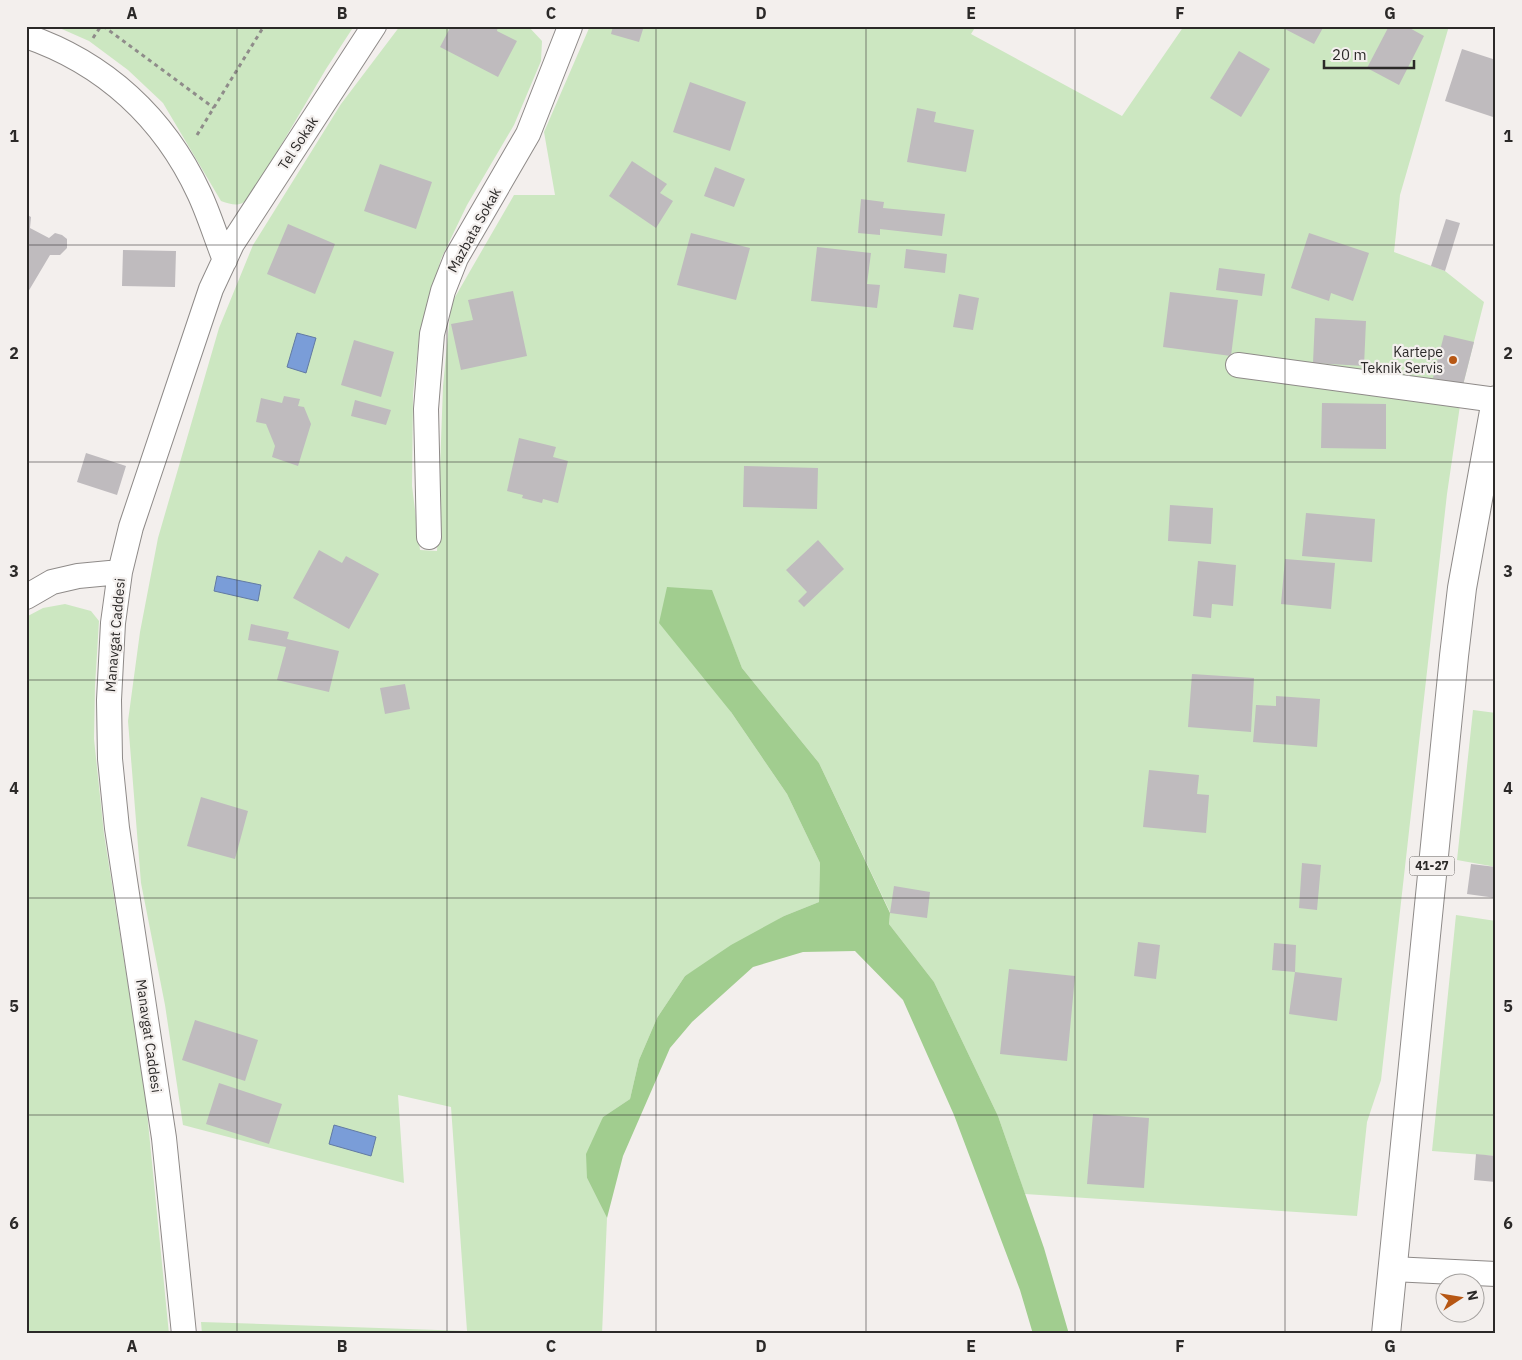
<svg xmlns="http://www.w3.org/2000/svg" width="1522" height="1360" font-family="'IBM Plex Sans',sans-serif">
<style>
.green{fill:#cce7c1}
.forest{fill:#a1cd8f}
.water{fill:#7a9dd8;stroke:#627aa3}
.building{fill:#bfbbbe}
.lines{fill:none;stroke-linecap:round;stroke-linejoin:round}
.minor-casing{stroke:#8e8a88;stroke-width:26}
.primary-casing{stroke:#8e8a88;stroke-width:30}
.path{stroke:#8f8c8a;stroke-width:3;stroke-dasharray:4 4;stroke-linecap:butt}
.minor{stroke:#fff;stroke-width:24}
.primary{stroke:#fff;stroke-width:28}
.grid{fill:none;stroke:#2b2928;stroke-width:1;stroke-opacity:0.55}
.poi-dot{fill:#b75714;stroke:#f3efed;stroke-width:2}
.labels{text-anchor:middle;stroke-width:4.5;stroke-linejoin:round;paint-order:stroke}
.shield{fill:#f3efed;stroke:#676463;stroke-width:1}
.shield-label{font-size:12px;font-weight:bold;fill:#2b2928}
.street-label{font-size:14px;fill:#2b2928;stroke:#f3efed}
.poi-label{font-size:14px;fill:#2b2928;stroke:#f3efed;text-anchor:end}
.neatline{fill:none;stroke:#2b2928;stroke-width:2}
.grid-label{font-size:16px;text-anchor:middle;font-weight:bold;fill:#2b2928}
</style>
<rect width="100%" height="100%" fill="#f3efed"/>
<!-- green -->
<path class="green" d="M55,26H354L326,69L251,196C241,207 235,206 221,201L163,103L128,70L89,41Z
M400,26H528L542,41L541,61L514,125L467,205L441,259L420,330L413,394L412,486L420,550L437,551L443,386L451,304L514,195H555L544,132L590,26H976L971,34L1122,116L1184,26H1449L1400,195L1394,252L1445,271L1484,302L1463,385L1447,494L1381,1080L1367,1122L1357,1216L1025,1194L998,1116L934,982L889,924L890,912L819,763L742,668L711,590L731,712L787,794L820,863L819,902L784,916L685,976L657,1018L639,1060L630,1099L603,1117L587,1178L607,1218L602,1334H202L201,1322L467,1331L451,1107L398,1095L404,1183L183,1125L165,1005L141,883L128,721L140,632L158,538L219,328L253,245L341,104Z
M65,604L91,611L99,621L95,686L94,739L104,834L145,1092L169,1334H26V617L43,608Z
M1473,710L1496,713V867L1457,860Z
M1456,915L1496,921V1156L1432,1151Z"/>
<!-- forest -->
<path class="forest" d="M667,587L712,590L742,668L819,763L890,913L889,924L934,982L998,1116L1044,1248L1069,1334H1033L1020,1290L954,1115L903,1000L855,951L803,952L753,967L692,1022L670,1048L623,1156L607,1218L587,1178L586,1154L603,1117L630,1099L639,1060L657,1018L685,976L731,945L784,916L819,902L820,863L787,794L731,712L659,623Z"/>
<!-- water -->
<path class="water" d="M297,333L316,338L306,373L287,367Z
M217,576L261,585L258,601L214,591Z
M334,1125L376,1137L371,1156L329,1144Z"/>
<!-- building -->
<path class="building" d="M451,26H498L497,31L517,41L498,77L440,47Z
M613,26H644L639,42L611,34Z
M1283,26H1324L1314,44L1283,28Z
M1389,26H1406L1424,36L1399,85L1367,68Z
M1462,49L1496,60V118L1445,101Z
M1239,51L1270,69L1241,117L1210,98Z
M690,82L746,102L730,151L673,132Z
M917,108L936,112L934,122L974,130L966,172L907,162Z
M632,161L667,184L660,193L673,201L656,228L609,196Z
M380,164L432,182L416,229L364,211Z
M715,167L745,179L734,207L704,196Z
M861,199L884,202L883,208L945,214L942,236L880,229V235L858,233Z
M26,214L31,217L30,228L49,238L55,233L62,235L67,239V248L60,255H50L28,292L26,291Z
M1446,219L1460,223L1445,271L1431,266Z
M288,224L335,244L315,294L267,274Z
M691,233L750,248L736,300L677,285Z
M1309,233L1369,253L1353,301L1331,293L1329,301L1291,288Z
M817,247L871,253L867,284L880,285L877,308L811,301Z
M906,249L947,254L945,273L904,268Z
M123,250L176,251L175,287L122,286Z
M1219,268L1265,274L1262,296L1216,290Z
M513,291L527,356L461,370L451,324L473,320L468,300Z
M1170,292L1238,300L1231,356L1163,347Z
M959,294L979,298L973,330L953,327Z
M1315,318L1366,321L1364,366L1313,363Z
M1444,335L1474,342L1463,385L1433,378Z
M354,340L394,352L381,397L341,385Z
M284,396L300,399L298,406L304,407L311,424L298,466L272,457L275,446L266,424L256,422L261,398L282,403Z
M355,400L391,410L386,425L351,416Z
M1322,403L1386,404V449L1321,448Z
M519,438L556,447L553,457L568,461L558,503L543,499L542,503L522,498L523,495L507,491Z
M86,453L126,466L117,495L77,482Z
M744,466L818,468L817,509L743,507Z
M1170,505L1213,508L1211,544L1168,541Z
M1306,513L1375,519L1372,562L1302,556Z
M818,540L844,569L804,607L798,601L807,592L786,570Z
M319,550L342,563L346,556L379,574L349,629L293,598Z
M1285,559L1335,563L1331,609L1281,604Z
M1198,561L1236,565L1233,606L1212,604L1211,618L1193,616Z
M251,624L289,632L287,639L339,651L329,692L277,680L286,647L248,640Z
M1192,674L1254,678L1251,732L1188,727Z
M405,684L410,709L385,714L380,688Z
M1276,696L1320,699L1317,747L1253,742L1256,705L1276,706Z
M1149,770L1199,775L1197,794L1209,795L1206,833L1143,827Z
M201,797L248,811L235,859L187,846Z
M1302,863L1321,865L1317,910L1299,908Z
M1471,864L1496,867V898L1467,894Z
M894,886L930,892L927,918L890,913Z
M1138,942L1160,945L1156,979L1134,976Z
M1274,943L1296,945L1295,972L1272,970Z
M1009,969L1075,976L1067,1061L1000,1054Z
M1295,972L1342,978L1337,1021L1289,1014Z
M195,1020L258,1040L245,1081L182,1060Z
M219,1083L282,1104L269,1144L206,1124Z
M1093,1114L1149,1118L1144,1188L1087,1184Z
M1476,1154L1496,1156V1182L1474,1180Z"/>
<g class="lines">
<!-- minor casing -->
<g class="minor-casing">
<path id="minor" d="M26,36C105,63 164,118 199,193C209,214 216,238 225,260
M1238,365L1496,400
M429,537L426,409L432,334L443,291L456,258L528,134L570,27L568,26
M26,597L52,582L78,576L120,572
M1392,1269L1496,1274
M184,1334L164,1138L117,828L110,759L109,700L113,623L120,572L131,527L211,289L232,244L374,26"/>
</g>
<!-- primary casing -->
<g class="primary-casing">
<path id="primary" d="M1386,1334L1454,656L1462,588L1496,400"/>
</g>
<!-- path -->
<path class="path" d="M103,26L214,108
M93,38L101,26
M197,135L264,26"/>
<!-- minor -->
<use href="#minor" class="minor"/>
<!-- primary -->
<use href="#primary" class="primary"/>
</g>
<!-- grid -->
<path class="grid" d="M237,26V1334M447,26V1334M656,26V1334M866,26V1334M1075,26V1334M1285,26V1334M26,245H1496M26,462H1496M26,680H1496M26,898H1496M26,1115H1496"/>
<!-- markers -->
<circle class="poi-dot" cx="1453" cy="360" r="5"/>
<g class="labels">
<!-- shield labels -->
<rect class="shield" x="1409.5" y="856.5" width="45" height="19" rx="4"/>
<g class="shield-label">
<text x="1432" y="870">41-27</text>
</g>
<!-- street labels -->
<g class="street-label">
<text transform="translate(298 143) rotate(-57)" y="5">Tel Sokak</text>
<text transform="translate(474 230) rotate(-61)" y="5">Mazbata Sokak</text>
<text transform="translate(115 635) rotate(-85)" y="5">Manavgat Caddesi</text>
<text transform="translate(149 1036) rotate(82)" y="5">Manavgat Caddesi</text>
</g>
<!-- poi labels -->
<g class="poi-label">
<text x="1443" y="357">Kartepe<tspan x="1443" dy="16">Teknik Servis</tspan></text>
</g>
</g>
<!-- border -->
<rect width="1522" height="1360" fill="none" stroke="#f3efed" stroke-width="55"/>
<!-- north arrow -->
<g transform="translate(1460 1298) rotate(78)"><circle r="24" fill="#f3efed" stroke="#a3a09e"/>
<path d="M0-4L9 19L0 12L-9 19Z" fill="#b75714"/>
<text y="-8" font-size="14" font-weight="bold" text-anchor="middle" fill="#2b2928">N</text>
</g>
<!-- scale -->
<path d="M1324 60v8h90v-8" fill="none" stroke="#2b2928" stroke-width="2.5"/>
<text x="1332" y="60" font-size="15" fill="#2b2928" stroke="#f3efed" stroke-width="4" paint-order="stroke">20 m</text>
<rect x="28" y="28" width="1466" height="1304" class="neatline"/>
<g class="grid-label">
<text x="132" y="19">A</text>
<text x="342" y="19">B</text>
<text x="551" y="19">C</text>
<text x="761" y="19">D</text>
<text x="971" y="19">E</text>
<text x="1180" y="19">F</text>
<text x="1390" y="19">G</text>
<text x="14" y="142">1</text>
<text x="1508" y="142">1</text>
<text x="14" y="359">2</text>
<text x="1508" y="359">2</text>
<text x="14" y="577">3</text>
<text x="1508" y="577">3</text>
<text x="14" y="794">4</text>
<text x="1508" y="794">4</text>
<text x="14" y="1012">5</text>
<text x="1508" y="1012">5</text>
<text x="14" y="1229">6</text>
<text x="1508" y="1229">6</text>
<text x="132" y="1352">A</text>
<text x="342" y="1352">B</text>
<text x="551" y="1352">C</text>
<text x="761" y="1352">D</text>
<text x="971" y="1352">E</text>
<text x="1180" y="1352">F</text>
<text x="1390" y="1352">G</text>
</g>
</svg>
